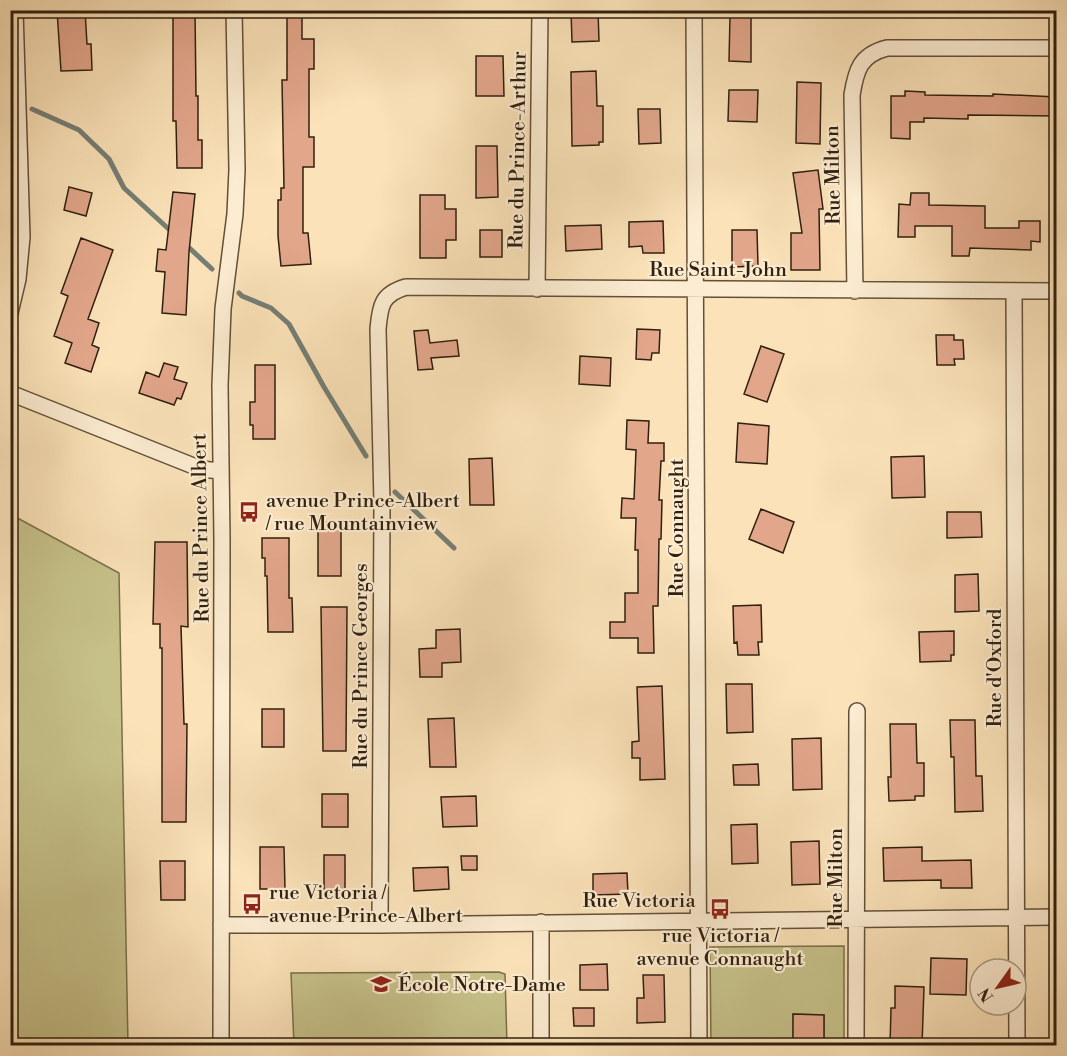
<svg xmlns="http://www.w3.org/2000/svg" width="1067" height="1056" font-family="'Libre Bodoni',serif">
<style>
.green{fill:#c6c189;stroke:#7b704c;stroke-width:1.5}
.lines{fill:none;stroke-linecap:round;stroke-linejoin:round}
.stream{stroke:#757e75;stroke-width:5}
.building{fill:#e2a68b;stroke:#30200f;stroke-width:1.5}
.minor-casing{stroke:#635039;stroke-width:18}
.minor{stroke:#fcecd1;stroke-width:15}
.labels{text-anchor:middle;stroke-width:4.5;stroke-linejoin:round;paint-order:stroke}
.street-label{font-size:20px;fill:#30200f;stroke:#fcecd1}
.poi-label{font-size:20px;fill:#30200f;stroke:#fcecd1;text-anchor:start}
</style>
<rect width="100%" height="100%" fill="#fbe2b8"/>
<filter id="stains"><feTurbulence type="fractalNoise" baseFrequency=".00333" numOctaves="4"/><feColorMatrix values="0 0 0 0 .2 0 0 0 0 .09 0 0 0 0 .02 0 0 0 .5 -.17"/></filter>
<radialGradient id="worn" r=".72"><stop offset=".6" stop-color="#630" stop-opacity="0"/><stop offset="1" stop-color="#630" stop-opacity=".3"/></radialGradient>
<!-- green -->
<path class="green" d="M10,514L119,573L128,1045H11Z
M844,946V1045H824V1015L793,1014V1045H711L710,947Z
M499,972L505,974L507,1045H294L291,973Z"/>
<g class="lines">
<!-- stream -->
<path class="stream" d="M32,109L79,130L109,159L124,188L173,233
M184,243L212,269
M239,293L242,296L271,308L289,324L324,387L366,456
M395,492L454,548"/>
</g>
<!-- building -->
<path class="building" d="M57,10H85L87,44H91L92,70L61,71Z
M173,10H195L196,96H198V140H202V168H177L176,121H173Z
M287,10H302V39H314V69H309V137H314V167H303V233H308L311,264L281,266L278,236V200H281V188H284L282,80H287Z
M598,10L599,41L572,42L571,11Z
M730,16L751,17V62L729,61Z
M476,56H503L504,96H476Z
M596,71L597,106H603V142H599V145L572,146L571,72Z
M797,82L821,83L820,144L796,143Z
M729,90H758L757,122L728,121Z
M905,91L925,92V95L993,96V94L1056,97V116L968,115V119L924,118V122H910V139L891,138V96H905Z
M638,109H660L661,143L639,144Z
M476,146H497L498,197L476,198Z
M818,170L823,209H819L820,270H791V233H802L793,173Z
M69,187L92,193L86,216L64,210Z
M173,192L195,194L189,252L186,315L162,313L165,272L156,271L158,249L166,250Z
M911,193H929V205L985,206V228H1019V221H1040V242L1031,241V250L970,248L969,256H952V226H915V237H898L899,204L910,205Z
M420,195H445V209H456V240H446V258H420Z
M663,221L664,253H643L642,246L629,247V222Z
M601,225L602,249L566,251L565,226Z
M480,230H502V257H480Z
M732,230H757L758,266L732,267Z
M81,238L113,250L88,319L99,323L92,345L99,348L91,372L65,363L72,343L54,336L68,296L61,293Z
M637,329L660,330L659,353H652L651,360L636,359Z
M428,330L430,343L457,340L459,356L431,358L433,369L418,370L414,331Z
M936,335H954V340H963L964,359H954L955,365H937Z
M761,346L784,354L767,402L744,394Z
M580,356L611,358L610,386L579,384Z
M164,363L178,367L174,379L187,383L181,399L177,398L174,405L139,393L146,372L159,377Z
M255,365H275V439H253V425H250V402H255Z
M627,420L649,421L648,443H664V461H661L659,500H662L661,539H659L658,606H653L654,653H638V638H610V622H625V593H638V550H635L636,518H621L622,498L634,499L636,450L626,449Z
M738,423L769,426L767,464L736,462Z
M924,456L925,497L892,498L891,457Z
M492,458L494,505H470L469,459Z
M761,509L794,522L783,553L749,539Z
M947,512H981L982,537L947,538Z
M318,522H341V576H318Z
M262,538H289V598H292L293,632H268L267,576H265V558H262Z
M155,542H187L188,627L181,626L184,724H187L186,822H162V648H160V624H153Z
M978,574L979,611L955,612V575Z
M761,605L762,642H758L759,655H738L737,642L734,643L733,606Z
M321,607H347L346,751H323Z
M460,629L461,662L442,663V677H420L419,649L436,648V630Z
M954,631V655H951V661L920,662L919,632Z
M726,684H752L753,732L727,733Z
M662,686L665,779L640,780V758H632V742L639,741L637,687Z
M262,709H284V747H262Z
M454,718L456,767H430L428,719Z
M950,720H975L976,776H982L983,811L955,812L954,757H951Z
M890,724H916L917,763H924V796H915V800L889,801L888,777H891Z
M821,738L822,789L793,790L792,739Z
M758,764L759,785H734L733,765Z
M322,794H348V827H322Z
M476,796L477,826L443,827L441,797Z
M757,824L758,863L732,864L731,825Z
M819,841L820,884L792,885L791,842Z
M260,847H284L285,889H260Z
M922,847V861L971,860L972,888H941V880L884,881L883,848Z
M324,855H345V895H324Z
M461,856H477V870H462Z
M160,861H185V900H161Z
M448,867L449,889L414,891L413,868Z
M627,873L628,894L593,895V874Z
M931,958L967,959L966,995L930,994Z
M607,964L608,990H580V965Z
M643,975H664L665,1022L637,1023V998H644Z
M895,986L924,987L922,1046H890L891,1008H895Z
M573,1008H594V1026H574Z
M793,1014L824,1015V1046H793Z"/>
<g class="lines">
<!-- minor casing -->
<g class="minor-casing">
<path id="minor" d="M694,10L699,1046
M537,289L540,10
M855,291L852,95C856,70 860,55 887,48H1056
M1014,291L1017,1046
M10,313L18,279L22,237L15,10
M10,393L201,469L220,471
M221,925H380L1056,917
M380,925L382,503L378,329C380,305 382,294 406,287L1056,291
M221,1046L222,540L220,385L223,309L235,214L237,170L234,10
M541,1046V922
M856,1046L857,711"/>
</g>
<!-- minor -->
<use href="#minor" class="minor"/>
</g>
<!-- icons -->
<defs>
<g id="bus-bare" transform="scale(1.62)"><path d="M-5-6H5V4H4V6H2V4H-2V6H-4V4H-5ZM-3.5-4V0h7V-4ZM-3.5 1.2v1.5H-2V1.2ZM2 1.2v1.5H3.5V1.2Z" fill="#8f2418" stroke="#fcecd1" stroke-width="2.5" paint-order="stroke"/></g>
<g id="school-bare" transform="scale(1.62)"><path d="M0-5L7-2L0 1L-7-2ZM-4 1L0 2.5L4 1V4Q0 6-4 4Z" fill="#8f2418" stroke="#fcecd1" stroke-width="2.5" paint-order="stroke"/></g>
</defs>
<g fill-rule="evenodd">
<use href="#bus-bare" x="249" y="512"/>
<use href="#bus-bare" x="252" y="904"/>
<use href="#bus-bare" x="720" y="909"/>
<use href="#school-bare" x="381" y="984"/>
</g>
<g class="labels">
<!-- street labels -->
<g class="street-label">
<text transform="translate(517 150) rotate(-89)" y="7">Rue du Prince-Arthur</text>
<text transform="translate(832 175) rotate(-91)" y="7">Rue Milton</text>
<text x="718" y="276">Rue Saint-John</text>
<text transform="translate(200 528) rotate(-91)" y="7">Rue du Prince Albert</text>
<text transform="translate(676 528) rotate(-90)" y="7">Rue Connaught</text>
<text transform="translate(360 666) rotate(-90)" y="7">Rue du Prince Georges</text>
<text transform="translate(994 668) rotate(-90)" y="7">Rue d'Oxford</text>
<text transform="translate(835 878) rotate(-90)" y="7">Rue Milton</text>
<text x="639" y="907">Rue Victoria</text>
</g>
<!-- poi labels -->
<g class="poi-label">
<text x="266" y="507">avenue Prince-Albert<tspan x="266" dy="23">/ rue Mountainview</tspan></text>
<text x="269" y="899">rue Victoria /<tspan x="269" dy="23">avenue Prince-Albert</tspan></text>
<text x="720" y="942" text-anchor="middle">rue Victoria /<tspan x="720" dy="23">avenue Connaught</tspan></text>
<text x="398" y="991">École Notre-Dame</text>
</g>
</g>
<!-- margin -->
<rect width="1067" height="1056" fill="none" stroke="#fbe2b8" stroke-width="36"/>
<rect x="12" y="12" width="1043" height="1032" fill="none" stroke="#30200f" stroke-width="3"/>
<rect x="18" y="18" width="1031" height="1020" fill="none" stroke="#30200f" stroke-width="1.5"/>
<!-- north arrow -->
<g transform="translate(998 987) rotate(236)"><circle r="28" fill="#fcecd1" stroke="#aa9a83" stroke-width="1.5"/>
<path d="M0-4.5L10 22L0 15L-10 22Z" fill="#8f2418"/>
<text y="-9" font-size="16" font-weight="bold" text-anchor="middle" fill="#30200f">N</text>
</g>
<rect width="100%" height="100%" filter="url(#stains)"/>
<rect width="100%" height="100%" fill="url(#worn)"/>
</svg>
